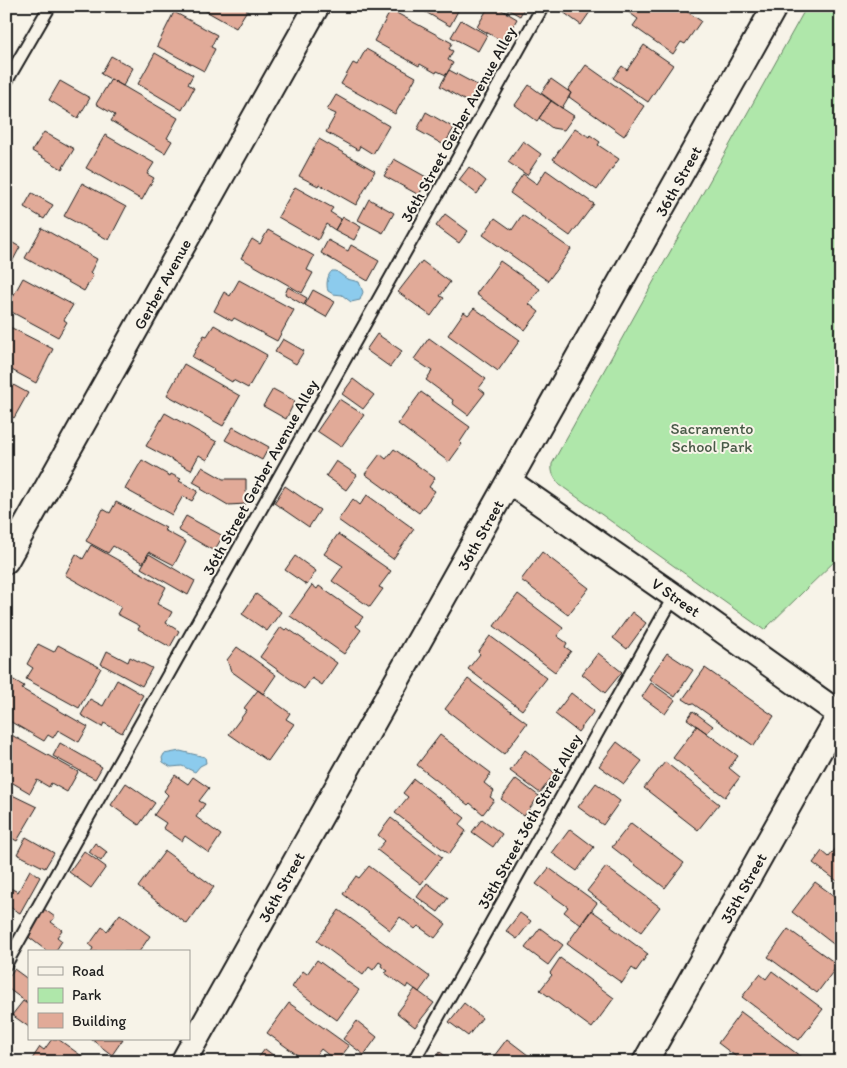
<svg xmlns="http://www.w3.org/2000/svg" width="847" height="1068" font-family="Itim,sans-serif">
<style>
.green{fill:#afe7aa;stroke:#668263}
.water{fill:#8ccbed;stroke:#5f8599}
.building{fill:#e1aa98;stroke:#1c1c1c}
.lines{fill:none;stroke-linecap:round;stroke-linejoin:round}
.lane-casing{stroke:#1c1c1c;stroke-width:15}
.street-casing{stroke:#1c1c1c;stroke-width:28}
.lane{stroke:#f7f3e8;stroke-width:11}
.street{stroke:#f7f3e8;stroke-width:24}
.labels{text-anchor:middle;stroke-width:4;stroke-linejoin:round;paint-order:stroke}
.street-label{font-size:16px;fill:#1c1c1c;stroke:#f7f3e8}
.park-label{font-size:16px;fill:#485947;stroke:#f7f3e8}
</style>
<rect width="100%" height="100%" fill="#f7f3e8"/>
<filter id="ink" filterUnits="userSpaceOnUse"><feTurbulence type="fractalNoise" baseFrequency=".02" numOctaves="2"/><feDisplacementMap in="SourceGraphic" scale="10" xChannelSelector="R" yChannelSelector="G"/><feConvolveMatrix kernelMatrix="1 2 1 2 8 2 1 2 1" color-interpolation-filters="sRGB"/></filter>
<g filter="url(#ink)">
<!-- green -->
<path class="green" d="M807,6H831L841,12V555L764,630L560,485C554,478 551,473 552,464Z"/>
<!-- water -->
<path class="water" d="M332,271H336L347,279L359,282L363,292L360,300L351,302L342,295L333,294L328,291C326,285 327,275 332,271Z
M180,751L205,757L206,763L200,766L195,772L182,766L171,767L163,762L162,758L164,754Z"/>
<!-- building -->
<path class="building" d="M197,6H248L249,7L236,28Z
M415,6H468L466,10L460,7L450,26Z
M489,6H495L517,19L504,42L477,27Z
M502,6H525L520,16Z
M567,6H589L592,9L581,25L563,12Z
M620,6H679L701,21L685,44L681,42L673,54L633,26L638,19Z
M391,10L452,43L449,49L453,51L448,60L453,63L446,75L437,71L436,73L420,64L419,66L374,41Z
M174,12L217,35L211,47L215,49L204,71L157,46Z
M461,20L487,35L478,51L451,37Z
M644,45L673,65L648,102L613,78L622,66L627,70Z
M366,49L416,77L395,114L341,84L353,63L357,65Z
M155,53L193,75L188,84L194,88L182,110L138,84Z
M111,56L133,68L123,86L101,74Z
M586,65L644,106L624,136L569,97L571,93L568,90Z
M449,70L479,86L469,103L440,86Z
M111,79L178,118L167,138L172,141L165,153L111,121L115,115L96,104Z
M551,79L571,93L562,108L541,93Z
M60,81L90,98L78,118L49,100Z
M529,85L551,101L537,121L515,105Z
M336,95L389,126L373,154L360,146L358,150L326,132L336,114L327,110Z
M551,101L574,116L564,130L552,128L539,118Z
M426,112L454,128L444,145L417,130Z
M575,128L589,137L590,135L600,142L598,145L619,159L597,190L553,159Z
M44,132L74,149L62,169L32,151Z
M105,135L154,163L147,174L154,178L142,200L86,168Z
M319,139L375,171L356,205L319,184L318,186L299,176Z
M523,141L541,154L527,175L508,162Z
M394,159L428,178L419,195L384,176Z
M469,167L486,181L477,194L459,180Z
M546,170L594,204L570,236L510,193L523,174L537,184Z
M82,183L126,207L109,240L64,216Z
M295,187L333,208L330,212L341,219L335,230L326,224L318,240L278,217Z
M32,193L53,205L44,219L24,207Z
M369,199L394,213L383,233L358,220Z
M445,214L468,231L459,243L436,226Z
M522,215L571,249L548,281L483,235L495,218L512,230Z
M343,217L361,227L354,240L335,230Z
M42,228L97,259L90,273L93,276L84,291L25,258Z
M268,230L314,256L307,270L313,273L302,293L241,258L252,239L260,244Z
M6,239L20,247L11,264L6,261Z
M328,240L348,251L351,245L379,261L368,281L321,253Z
M422,261L450,282L440,296L444,298L431,316L398,292Z
M500,261L540,289L529,304L539,312L525,330L476,294Z
M23,278L73,305L64,320L67,322L58,337L6,309Z
M239,280L294,310L277,341L234,318L232,321L214,311L224,292L230,296Z
M288,287L307,298L304,305L285,294Z
M313,290L335,302L326,317L305,305Z
M474,308L520,340L498,371L448,335L464,312L468,315Z
M6,325L53,349L36,383L6,367Z
M214,325L267,355L248,388L233,380L232,382L213,371L214,369L192,357L204,335L207,336Z
M377,334L402,351L390,367L366,350Z
M429,338L486,379L479,388L485,393L468,415L452,403L453,400L426,380L432,371L414,359Z
M283,339L304,351L296,364L275,352Z
M184,364L240,396L223,426L167,395Z
M353,379L374,395L363,409L342,394Z
M6,381L28,393L14,418L6,413Z
M273,389L295,401L286,419L263,406Z
M421,392L470,427L460,442L462,444L449,462L398,424Z
M339,399L364,415L341,447L317,431Z
M165,413L217,442L207,460L199,455L191,470L146,446Z
M233,427L269,447L262,460L225,440Z
M394,449L435,478L429,487L435,491L419,513L365,474L380,454L386,459Z
M142,460L170,476L171,474L181,479L179,481L198,491L192,501L183,496L172,515L125,489Z
M336,461L357,475L346,490L326,476Z
M202,467L223,479H246V504L228,505L201,489L202,487L193,482Z
M285,486L320,510L309,527L274,503Z
M367,495L414,529L393,559L338,520L353,499L360,505Z
M116,502L166,528L164,530L186,542L174,565L149,552L143,563L113,546L108,553L86,541L103,509L110,513Z
M186,516L223,536L214,551L178,530Z
M338,534L391,571L379,587L383,589L370,607L332,581L343,566L324,554Z
M91,545L166,587L157,604L172,612L166,623L179,631L170,647L138,629L140,626L117,614L121,607L65,575L76,554L83,559Z
M542,552L589,588L568,615L521,580Z
M149,554L195,581L188,595L141,568Z
M295,556L316,571L307,585L285,570Z
M312,585L317,589L319,586L363,617L356,626L361,630L344,654L290,616Z
M256,594L281,612L267,631L242,614Z
M518,594L563,628L557,636L567,643L565,647L571,651L555,672L494,626Z
M632,612L646,623L627,649L613,638Z
M281,627L285,630L287,628L337,663L322,685L312,678L304,689L260,657Z
M490,636L547,678L522,710L468,669L480,654L478,652Z
M38,644L54,652L58,645L101,668L79,708L26,679L33,668L27,664Z
M237,647L276,675L263,694L231,671L227,660Z
M107,651L128,662L130,657L152,668L142,686L101,664Z
M598,653L622,672L605,693L582,674Z
M667,653L693,670L675,697L649,679Z
M705,668L774,716L754,746L692,703L691,704L683,699Z
M12,679L24,686L22,689L88,727L79,742L58,730L53,738L48,735L44,741L6,719V697L9,692L6,690Z
M468,679L527,723L504,754L445,709Z
M117,680L143,695L122,733L104,723L102,727L81,715L90,699L103,706Z
M651,683L675,700L665,714L642,697Z
M258,690L290,713L286,719L294,724L268,761L229,734L247,710L244,708Z
M571,693L594,711L578,732L555,714Z
M693,711L713,726L707,733L687,719Z
M697,726L738,756L729,768L740,777L725,797L673,758Z
M6,732L78,772L67,792L51,783L49,787L37,780L30,793L6,779Z
M440,735L491,773L484,783L494,791L490,797L494,800L483,814L470,803L468,805L417,765Z
M617,742L642,761L624,784L599,766Z
M60,743L102,767L95,779L53,756Z
M525,750L555,773L540,793L510,771Z
M665,762L719,804L698,830L644,788Z
M175,775L188,784L193,777L209,788L199,801L205,804L196,817L221,835L209,853L185,836L182,841L163,828L166,823L154,815L168,795L164,791Z
M414,779L465,818L459,825L466,831L449,854L395,813L408,797L403,793Z
M516,779L539,796L524,816L501,799Z
M126,783L155,803L139,825L111,805Z
M596,783L620,801L603,825L578,807Z
M6,792L37,807L17,841L6,835Z
M391,818L442,857L421,884L377,850L385,841L378,835Z
M482,819L502,834L493,847L472,832Z
M631,823L684,863L665,888L612,847Z
M570,829L594,847L577,871L552,853Z
M26,837L54,853L45,868L17,854Z
M841,842V884L813,863L822,851L829,857Z
M95,843L107,852L101,861L89,852Z
M84,851L106,867L91,888L69,872Z
M165,851L214,887L187,924L138,887Z
M369,866L446,924L435,938L418,926L415,929L400,917L390,930L343,894L356,876L359,878Z
M606,867L660,907L641,932L587,891Z
M549,868L597,903L581,925L564,912L568,907L536,884Z
M30,870L40,877L20,913L6,905V886L18,892Z
M815,882L841,901V950L792,912Z
M427,883L448,898L438,912L417,897Z
M44,909L55,917L51,922L62,930L57,937L62,941L55,952H48L26,935Z
M339,910L430,977L419,992L408,984L406,988L385,973L388,971L381,966L382,964L379,962L373,970L369,967L363,975L317,941Z
M591,910L612,925L611,927L648,954L636,971L632,968L622,983L567,944Z
M520,913L531,921L517,939L506,931Z
M120,914L150,936L139,952H91L93,948L89,945L102,927L107,931Z
M540,928L563,945L548,965L525,948Z
M788,929L838,965L817,993L768,957Z
M560,958L614,998L592,1028L540,990L552,975L550,973Z
M317,960L359,990L337,1020L292,987L303,971L307,974Z
M14,969L29,980V1004L6,987V981Z
M772,971L823,1009L799,1040L742,997L760,974L766,979Z
M415,989L434,1003L415,1027L397,1013Z
M23,1001L29,1005V1027L12,1015Z
M289,1003L349,1046L337,1062L321,1049L311,1062H307L267,1033Z
M464,1003L482,1018L468,1036L449,1022Z
M741,1012L804,1059L802,1062H743L718,1043Z
M357,1021L377,1037L364,1055L343,1039Z
M52,1039H58L90,1062H30L40,1047L44,1050Z
M91,1039H123L112,1055Z
M507,1039L537,1062H480L485,1055L491,1060Z
M265,1049L282,1062H255Z
M6,1051L20,1062H6Z
M440,1052L453,1062H433Z"/>
<g class="lines">
<!-- lane casing -->
<g class="lane-casing">
<path id="lane" d="M6,82L50,6
M6,964L543,6
M413,1062L674,596"/>
</g>
<!-- street casing -->
<g class="street-casing">
<path id="street" d="M510,482L674,596L841,715
M6,561L317,6
M183,1062L775,6
M645,1062L840,714"/>
</g>
<!-- lane -->
<use href="#lane" class="lane"/>
<!-- street -->
<use href="#street" class="street"/>
</g>
</g>
<g class="labels">
<!-- street labels -->
<g class="street-label">
<text transform="translate(458 124) rotate(-61)" y="6">36th Street Gerber Avenue Alley</text>
<text transform="translate(678 181) rotate(-61)" y="6">36th Street</text>
<text transform="translate(162 284) rotate(-61)" y="6">Gerber Avenue</text>
<text transform="translate(260 477) rotate(-61)" y="6">36th Street Gerber Avenue Alley</text>
<text transform="translate(480 535) rotate(-61)" y="6">36th Street</text>
<text transform="translate(676 597) rotate(35)" y="6">V Street</text>
<text transform="translate(529 821) rotate(-61)" y="6">35th Street 36th Street Alley</text>
<text transform="translate(281 887) rotate(-61)" y="6">36th Street</text>
<text transform="translate(743 888) rotate(-61)" y="6">35th Street</text>
</g>
<!-- park labels -->
<g class="park-label">
<text x="712" y="434">Sacramento<tspan x="712" dy="18">School Park</tspan></text>
</g>
</g>
<!-- margin -->
<rect width="847" height="1068" fill="none" stroke="#f7f3e8" stroke-width="25"/>
<rect x="12" y="12" width="822" height="1043" fill="none" stroke="#1c1c1c" stroke-width="2" filter="url(#ink)"/>
<!-- legend -->
<rect x="28" y="950" width="162" height="90" fill="#f7f3e8" stroke="#9f9d96"/>
<rect x="38" y="967" width="25" height="8" fill="#f7f3e8" stroke="#9f9d96"/>
<text x="72" y="976" font-size="15" fill="#1c1c1c">Road</text>
<rect x="38" y="988" width="25" height="15" fill="#afe7aa" stroke="#9f9d96"/>
<text x="72" y="1000" font-size="15" fill="#1c1c1c">Park</text>
<rect x="38" y="1013" width="25" height="15" fill="#e1aa98" stroke="#9f9d96"/>
<text x="72" y="1026" font-size="15" fill="#1c1c1c">Building</text>
</svg>
